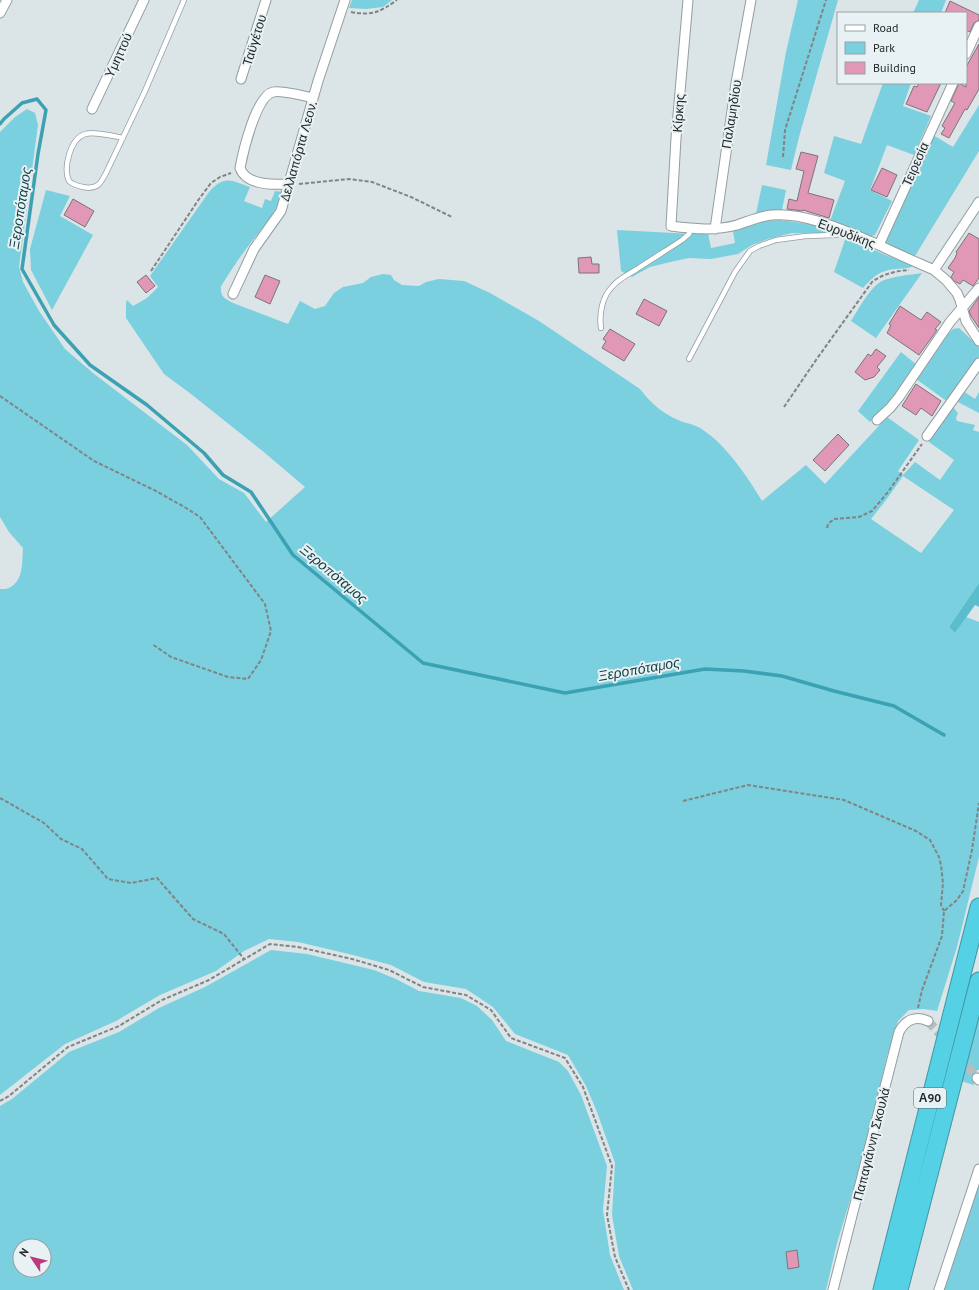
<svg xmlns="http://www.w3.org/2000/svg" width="979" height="1290" font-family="'PT Sans',sans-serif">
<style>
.green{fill:#7ad0df;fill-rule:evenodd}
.forest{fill:#59bdce}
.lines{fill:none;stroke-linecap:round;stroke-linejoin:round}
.stream{stroke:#3ba2b3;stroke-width:3.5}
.building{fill:#e198b7;stroke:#7c7477}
.street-tunnel{stroke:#b6bec0;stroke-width:9;stroke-dasharray:9 4.5;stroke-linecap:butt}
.lane-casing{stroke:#949d9f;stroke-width:6}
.street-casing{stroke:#949d9f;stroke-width:11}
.highway-casing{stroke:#4396a3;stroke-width:19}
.path{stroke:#7f8587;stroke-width:2;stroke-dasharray:4 2;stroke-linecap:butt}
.lane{stroke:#fff;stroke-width:4.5}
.street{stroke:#fff;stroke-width:9}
.highway{stroke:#54d1e5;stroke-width:17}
.labels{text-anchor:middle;stroke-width:4;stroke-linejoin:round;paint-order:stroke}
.shield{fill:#e8f1f3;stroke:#5f6466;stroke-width:1}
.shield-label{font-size:12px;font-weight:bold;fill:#242829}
.street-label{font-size:13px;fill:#242829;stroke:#e8f1f3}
.water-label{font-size:14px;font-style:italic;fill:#0d3d44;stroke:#e8f1f3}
</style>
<rect width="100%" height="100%" fill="#dbe4e6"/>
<!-- green -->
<path class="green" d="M352,0H392L383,7L366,9L349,8Z
M798,0H838L799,137L791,170L766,165L786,52Z
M919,0H946L941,13H913Z
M883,83H911L903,106L931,116L914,155L887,145L870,190L892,201L875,235L872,236H869L830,221L845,181L824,173L834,136L861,144Z
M979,105V151L915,256L890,247L887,245L886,240L933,135L953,147Z
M27,109L35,113L38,125L19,267L23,282L39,311L65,349L93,373L187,445L219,479L244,493L266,522L305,487L265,453L191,394L164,374L126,318V303L127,300L133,306L147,298L158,287L150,276L209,192C224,175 231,180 250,187L244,201L262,208L265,199L271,201L275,191L282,192C275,217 264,225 249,245C239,258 230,272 221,286C220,297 224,298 233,303L288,324L300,301L315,309L325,306L334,293L343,287L363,283L371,277L383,274L391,275L394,280L402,285L419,286L426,282L439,279L464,281L490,293L539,321L640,389C652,405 665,415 683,422C690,424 698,426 703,430C727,446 747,476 762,501L806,465L825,484L887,417L919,440L898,471L903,475L915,462L940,480L954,460L929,442L952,406L958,413L956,418L957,421L975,425L973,430L979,432V583L949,627L955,633L966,617L979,622V857L957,947L937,1011L924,1009L909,1010L898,1021L887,1056L865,1151L837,1243L826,1290H633L619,1256L612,1215L615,1163L597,1112L586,1086L568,1055L515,1034L493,1007L466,989L424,982L391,965L353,955L298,942L269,939L244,951L216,971L160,995L116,1021L65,1044L0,1095V589C3,589 7,589 9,588C24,581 22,561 23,548L9,532L0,517V132L15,117ZM903,476L954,510L921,553L871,519L886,500Z
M762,185L786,190L782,210H767L756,214Z
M46,190L70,196L60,216L93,235L52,310L31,270L30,249Z
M780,220C791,222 830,225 836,233L834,234L792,233L768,239L752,245L738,254L711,259L689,258L666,263L650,267L632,277L621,271L617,230L693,234L708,233L711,248L735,243L733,231L766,221Z
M846,237L883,254L912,265L913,266C908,269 903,268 897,269C880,270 874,276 863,288L834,272Z
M922,273L876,338L851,321C858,310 870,287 882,281C894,276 909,275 922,273Z
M959,328L977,345L979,347V357L948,402L916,379L949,333L953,329Z
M901,352L917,365L889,403L870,422L858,411Z
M963,391L975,399L979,392V413L956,401Z
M271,950L307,954L374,970L396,979L419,991L461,998L477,1006L492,1020L506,1041L559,1062L568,1071L581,1095L607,1166L603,1210L610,1255L624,1290H0V1106L12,1099L69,1052L119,1032L159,1008L205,987ZM20,1246H44V1270H20Z
M979,1017V1070H977L974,1085L961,1081Z
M979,1183V1290H943Z"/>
<!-- forest -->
<path class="forest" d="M979,583V607L975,605L955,633L949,627Z"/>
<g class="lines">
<!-- stream -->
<path class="stream" d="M0,124L4,119L22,103L37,99L46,110L38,154L22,269L54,325L90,365L147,405L204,453L223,475L251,492L293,555L423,663L565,693L705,669L744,671L782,676L834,691L894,706L944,735"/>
</g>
<!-- building -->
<path class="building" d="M950,1L979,15V20L974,23L970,32L966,30V13H945Z
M979,44V89L967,110L965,109L949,138L941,134L945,128L942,126L955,103L951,101L959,83L966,87V67Z
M919,83H941L927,112L906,104L914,86L917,87Z
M801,152L818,156L808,193L834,200L829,218L803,210V211L787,209L789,199L797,201L804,171L796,169Z
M882,168L897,175L887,197L871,190Z
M73,199L94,211L85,227L64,215Z
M969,233L979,239V278L973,286L963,280L960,284L954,281L951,277L954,272L948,268L955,258L957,253L956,252Z
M591,257L592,264H599V273H579L578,258Z
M146,275L155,286L146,293L137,282Z
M265,275L280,281L270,304L255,297Z
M979,297V328L971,316L969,311Z
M644,299L667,311L659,326L636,314Z
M900,306L921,320L927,312L941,322L935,329L937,330L919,355L887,333L891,325L889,324Z
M610,329L635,344L624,361L602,348L606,341L603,339Z
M876,349L886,356L877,367L880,370L874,377L865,380L855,372L868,354L871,356Z
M916,384L941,401L932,416L921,408L916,415L902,406Z
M838,434L849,445L825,471L813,460Z
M797,1250L799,1267L788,1269L786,1252Z"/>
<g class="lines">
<!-- street-tunnel -->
<path class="street-tunnel" d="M928,1021L947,1042
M959,1056L977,1078"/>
<!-- lane casing -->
<g class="lane-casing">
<path id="lane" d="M123,138C113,136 94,131 85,134C70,139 63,168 69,181C73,185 78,186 83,187C98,190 101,183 107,171L145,91L184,0
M601,328C599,314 602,297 612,287C618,279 629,274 637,269C652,259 667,250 682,240L689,234L691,228
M689,359L735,272L750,251L759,246L776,240L806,236L835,235L839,234L843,230"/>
</g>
<!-- street casing -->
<g class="street-casing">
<path id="street" d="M688,0L676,138L671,226C694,229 715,231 737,225C749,221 760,216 772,215C807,212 847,232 879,245C897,254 916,262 934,270L946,280L957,293L960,300L966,321L979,341
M0,13L7,0
M966,54L979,26
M241,79L266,0
M92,109L144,0
M288,184C273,185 246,185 240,168C243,152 256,96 273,92C281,90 305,96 313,98
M715,229L736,83L751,0
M879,245L953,83
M934,270L979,202
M233,294L254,249L281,211L318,81L345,0
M877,420L890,408L899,397L950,322L979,288
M927,436L979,363
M977,1078L979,1080
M833,1290L899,1032C905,1020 916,1015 928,1021
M939,1290L979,1169"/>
</g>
<!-- highway casing -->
<g class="highway-casing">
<path id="highway" d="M882,1290L979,907
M899,1290L979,981"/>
</g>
<!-- path -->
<path class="path" d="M351,12C372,16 380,12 397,0
M783,157L785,130L826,0
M299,184L349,179L372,182L411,197L452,217
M151,271L199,199L211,183L220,177L231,173
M0,396L94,461L156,491L186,508L200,517L265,604L271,631L261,660L248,679L228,677L171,657L152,644
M784,407L816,360L872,282C883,274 895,271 909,270
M827,528L828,524L834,519L859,517L872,511L888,492L922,444
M0,798L44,823L61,839L82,849L108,879L131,883L157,878L193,919L224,934L244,959
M683,801L748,785L844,800L916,831L930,840L939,857L941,865L943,883L941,905L944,911
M918,1008L922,990L942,936L944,911L957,900L963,891L972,850L979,803
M0,1101L9,1096L68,1047L119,1026L162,1000L209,980L270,944L298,947L352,959L389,970L423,987L466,995L491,1010L511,1038L565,1058L583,1087L612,1166L607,1215L615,1257L629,1290"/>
<!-- lane -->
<use href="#lane" class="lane"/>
<!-- street -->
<use href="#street" class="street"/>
<!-- highway -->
<use href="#highway" class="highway"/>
</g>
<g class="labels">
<!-- shield labels -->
<rect class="shield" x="914" y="1088" width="32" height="20" rx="3"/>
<g class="shield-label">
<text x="930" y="1102">Α90</text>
</g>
<!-- street labels -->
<g class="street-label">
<text transform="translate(254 40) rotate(-73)" y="5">Ταϋγέτου</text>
<text transform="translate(118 55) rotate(-65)" y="5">Υμηττού</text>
<text transform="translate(678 113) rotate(-86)" y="5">Κίρκης</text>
<text transform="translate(731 114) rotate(-81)" y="5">Παλαμηδίου</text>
<text transform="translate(298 151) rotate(-74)" y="5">Δελλαπόρτα Λεον.</text>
<text transform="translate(915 164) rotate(-66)" y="5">Τειρεσία</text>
<text transform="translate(847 233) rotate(21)" y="5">Ευρυδίκης</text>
<text transform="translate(871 1144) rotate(-76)" y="5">Παπαγιάννη Σκουλά</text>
</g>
<!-- water labels -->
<g class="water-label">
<text transform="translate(20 208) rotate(-81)" y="5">Ξεροπόταμος</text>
<text transform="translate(334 574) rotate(40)" y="5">Ξεροπόταμος</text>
<text transform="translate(639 669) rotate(-10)" y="5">Ξεροπόταμος</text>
</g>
</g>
<!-- legend -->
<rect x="837" y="12" width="130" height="72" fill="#e8f1f3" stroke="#9aa1a2"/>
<rect x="845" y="25" width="20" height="6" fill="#ffffff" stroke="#9aa1a2"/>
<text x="873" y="32" font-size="12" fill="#242829">Road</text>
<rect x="845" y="42" width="20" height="12" fill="#7ad0df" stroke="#9aa1a2"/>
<text x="873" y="52" font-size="12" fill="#242829">Park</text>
<rect x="845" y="62" width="20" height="12" fill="#e198b7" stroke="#9aa1a2"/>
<text x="873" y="72" font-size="12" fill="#242829">Building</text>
<!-- north arrow -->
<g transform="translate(32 1258) rotate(305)"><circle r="19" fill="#e8f1f3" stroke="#9aa1a2"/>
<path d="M0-3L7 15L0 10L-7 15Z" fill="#bd397d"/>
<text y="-6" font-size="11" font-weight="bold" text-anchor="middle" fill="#242829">N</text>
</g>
</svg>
